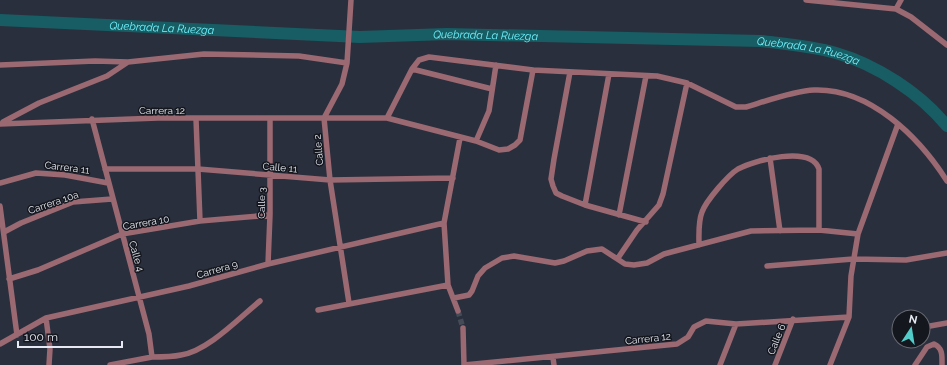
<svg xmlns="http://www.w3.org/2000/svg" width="947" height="365" font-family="Raleway,sans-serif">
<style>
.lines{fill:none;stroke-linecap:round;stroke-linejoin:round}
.river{stroke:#175d63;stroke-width:12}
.street-tunnel{stroke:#464b58;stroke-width:5.5;stroke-dasharray:5.5 3;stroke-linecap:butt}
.street{stroke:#9b6972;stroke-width:5.5}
.labels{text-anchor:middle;stroke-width:3;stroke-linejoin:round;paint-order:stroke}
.street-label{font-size:10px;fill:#e6e9f2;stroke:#15171e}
.water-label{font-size:11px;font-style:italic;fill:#73f3fe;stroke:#15171e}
</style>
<rect width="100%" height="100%" fill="#2a2f3d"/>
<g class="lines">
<!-- river -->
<path class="river" id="s1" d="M0,20L360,37L447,34L761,41C786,44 812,46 836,53C877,65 920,93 947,126"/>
<!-- street-tunnel -->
<path class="street-tunnel" d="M458,311L463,328"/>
<!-- street -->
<path class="street" d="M806,0L896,9L901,0
M896,9L911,17L947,45
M0,65L95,61L128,62
M412,69L492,89
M570,72L554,159L551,179L553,186L556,193L562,196L585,205L646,222
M387,118L412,69L419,60L429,57L533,70L657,76L687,83L736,107H746C766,101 794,91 814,90C870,88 919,137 947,181
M92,119L149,334L152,357L110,365
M196,119L200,221
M3,122L39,103L107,76L128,62L204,54L299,56L347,63
M0,124L158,118H387L476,141L499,150L508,149L515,145L520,140L533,70
M476,141L489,111L496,65
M770,158L780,231
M105,169H198L330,180L453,178
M0,183L36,173L65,175L108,183
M585,205L609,74
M0,206L17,335
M619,215L646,76
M4,232L21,223L73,202L112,199
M858,234L898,124
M699,245C699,234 698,222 702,212C706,201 728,175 738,169C755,160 811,145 819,169V230
M618,258L637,230L659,205L663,194L687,83
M268,264L270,215V119
M767,266L853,259L906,260L947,253
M9,279L38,270L122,234L200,221L270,215
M448,285L458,311
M454,298L469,295L472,291L478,276L485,268L502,258L514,256L555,263L564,261L587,251L602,249L625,264L634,265L647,263L664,254L751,231L819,230L858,234L851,276L849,317L830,365
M349,303L330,180L324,118L342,84L347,63L351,0
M318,310L448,285L444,223L460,138
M46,318L50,349L49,365
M930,326L947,323
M463,328L464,365
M0,344L46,318L189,286L268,264L444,223
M152,357C162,357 172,357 181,355C208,351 239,318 260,301
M553,358L554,365
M464,365L677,344L688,337L694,327L706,321L736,324L849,317
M720,365L736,324
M775,365L793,319
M915,365L927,347L934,344C943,348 942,356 942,365"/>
</g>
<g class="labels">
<!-- street labels -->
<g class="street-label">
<text x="162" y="114">Carrera 12</text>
<text transform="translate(318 150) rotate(-95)" y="4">Calle 2</text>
<text transform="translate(67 167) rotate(7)" y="4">Carrera 11</text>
<text transform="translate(280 167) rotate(5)" y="4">Calle 11</text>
<text transform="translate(53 202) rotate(-19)" y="4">Carrera 10a</text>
<text transform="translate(261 203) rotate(-90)" y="4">Calle 3</text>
<text transform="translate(146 222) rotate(-10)" y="4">Carrera 10</text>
<text transform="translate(137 256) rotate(74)" y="4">Calle 4</text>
<text transform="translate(217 269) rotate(-16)" y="4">Carrera 9</text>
<text transform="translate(648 338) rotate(-6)" y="4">Carrera 12</text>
<text transform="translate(776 339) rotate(-68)" y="4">Calle 6</text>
</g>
<!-- water labels -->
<g class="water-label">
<text dy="4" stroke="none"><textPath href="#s1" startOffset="162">Quebrada La Ruezga</textPath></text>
<text dy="4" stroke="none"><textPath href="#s1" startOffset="486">Quebrada La Ruezga</textPath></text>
<text dy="4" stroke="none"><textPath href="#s1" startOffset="810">Quebrada La Ruezga</textPath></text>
</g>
</g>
<!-- north arrow -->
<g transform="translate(911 329) rotate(12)"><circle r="19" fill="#15171e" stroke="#696b73"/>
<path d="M0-3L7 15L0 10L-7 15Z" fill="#53cdca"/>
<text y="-6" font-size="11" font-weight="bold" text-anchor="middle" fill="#e6e9f2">N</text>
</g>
<!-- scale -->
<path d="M18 341v6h104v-6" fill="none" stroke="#e6e9f2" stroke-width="2"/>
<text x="24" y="341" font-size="12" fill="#e6e9f2" stroke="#15171e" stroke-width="3" paint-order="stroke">100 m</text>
</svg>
